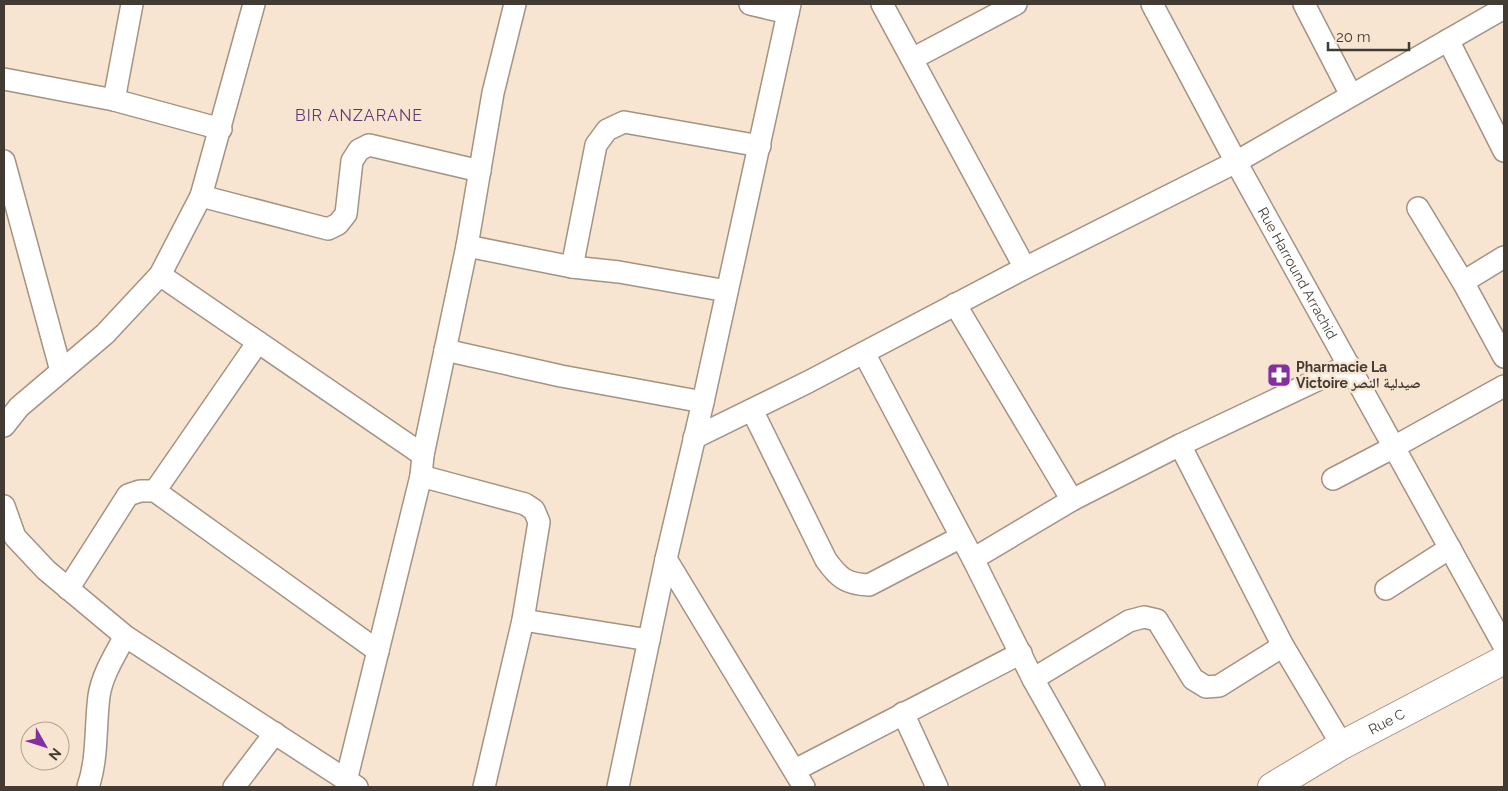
<svg xmlns="http://www.w3.org/2000/svg" width="1508" height="791" font-family="Raleway,'Noto Naskh Arabic',sans-serif">
<style>
.lines{fill:none;stroke-linecap:round;stroke-linejoin:round}
.street-casing{stroke:#a49382;stroke-width:24}
.secondary-casing{stroke:#a49382;stroke-width:30}
.street{stroke:#fff;stroke-width:21}
.secondary{stroke:#fff;stroke-width:28}
.labels{text-anchor:middle;stroke-width:5;stroke-linejoin:round;paint-order:stroke}
.street-label{font-size:14px;fill:#423b33;stroke:#f7e5d2}
.poi-label{font-size:14px;font-weight:bold;fill:#423b33;stroke:#f7e5d2;text-anchor:start}
.quarter-label{font-size:16px;letter-spacing:1px;fill:#60376e;stroke:#f7e5d2}
</style>
<rect width="100%" height="100%" fill="#f7e5d2"/>
<g class="lines">
<!-- street casing -->
<g class="street-casing">
<g id="street">
<path d="M750,4L788,13"/>
<path d="M882,4L1025,268"/>
<path id="s1" d="M1152,4L1236,162L1504,646"/>
<path d="M1304,4L1351,95"/>
<path d="M1448,40L1504,151"/>
<path d="M912,59L1016,4"/>
<path d="M4,79L114,100L221,129"/>
<path d="M114,100L132,4"/>
<path d="M4,161L61,371"/>
<path d="M201,196L328,229L338,224L346,214L352,161L359,150L369,145L480,171"/>
<path d="M1418,208L1463,282L1504,357"/>
<path d="M467,246L572,267L619,272L727,291"/>
<path d="M572,267L596,145L607,130L624,122L760,146"/>
<path d="M160,275L423,455"/>
<path d="M1463,282L1504,257"/>
<path d="M955,304L1072,500"/>
<path d="M445,350L561,376L703,402"/>
<path d="M864,353L973,559L1033,679L1094,787"/>
<path d="M752,410L826,560C839,578 846,584 869,585L961,537"/>
<path d="M4,426L19,407L105,334L160,275L201,196L254,4"/>
<path d="M694,438L808,382L1025,268L1236,162L1504,8"/>
<path d="M1180,445L1283,646L1342,745"/>
<path d="M421,476L525,504L534,510L539,522L523,620L484,787"/>
<path d="M1333,479L1394,447L1504,386"/>
<path d="M155,491L258,342"/>
<path d="M4,506L15,537L46,570L125,636L357,787"/>
<path d="M666,559L804,787"/>
<path d="M973,559L1072,500L1180,445L1349,365"/>
<path d="M68,589L128,495L140,491H155L378,651"/>
<path d="M1386,589L1450,548"/>
<path d="M523,620L649,640"/>
<path d="M1033,679L1129,621L1144,617L1157,620L1193,679L1206,687L1219,686L1283,646"/>
<path d="M903,713L937,787"/>
<path d="M795,770L1021,653"/>
<path d="M346,781L421,476L423,455L467,246L493,93L515,4"/>
<path d="M88,787C98,758 95,727 99,696C102,675 115,655 125,636"/>
<path d="M234,787L275,733"/>
<path d="M618,787L666,559L703,402L790,4"/>
</g>
</g>
<!-- secondary casing -->
<g class="secondary-casing">
<g id="secondary">
<path id="s2" d="M1272,787L1342,745L1504,660"/>
</g>
</g>
<!-- street -->
<use href="#street" class="street"/>
<!-- secondary -->
<use href="#secondary" class="secondary"/>
</g>
<!-- icons -->
<defs>
<g id="pharmacy-square" transform="scale(1.25)"><rect x="-9" y="-9" width="18" height="18" rx="4" fill="#832f9e" stroke="#f7e5d2"/><path d="M-2-6h4v4h4v4h-4v4h-4v-4h-4v-4h4Z" fill="#fff"/></g>
</defs>
<g fill-rule="evenodd">
<use href="#pharmacy-square" x="1279" y="375"/>
</g>
<g class="labels">
<!-- street labels -->
<g class="street-label">
<text dy="5" stroke="none"><textPath href="#s1" startOffset="306">Rue Harround Arrachid</textPath></text>
<text dy="5" stroke="none"><textPath href="#s2" startOffset="132">Rue C</textPath></text>
</g>
<!-- poi labels -->
<g class="poi-label">
<text x="1296" y="372">Pharmacie La<tspan x="1296" dy="16">Victoire صيدلية النصر</tspan></text>
</g>
<!-- quarter labels -->
<g class="quarter-label">
<text x="359" y="121">BIR ANZARANE</text>
</g>
</g>
<!-- border -->
<rect width="1508" height="791" fill="none" stroke="#423b33" stroke-width="10"/>
<!-- north arrow -->
<g transform="translate(45 746) rotate(129)"><circle r="24" fill="#f7e5d2" stroke="#afa192"/>
<path d="M0-4L9 19L0 12L-9 19Z" fill="#832f9e"/>
<text y="-8" font-size="14" font-weight="bold" text-anchor="middle" fill="#423b33">N</text>
</g>
<!-- scale -->
<path d="M1328 42v8h81v-8" fill="none" stroke="#423b33" stroke-width="2.5"/>
<text x="1336" y="42" font-size="15" fill="#423b33" stroke="#f7e5d2" stroke-width="4" paint-order="stroke">20 m</text>
</svg>
